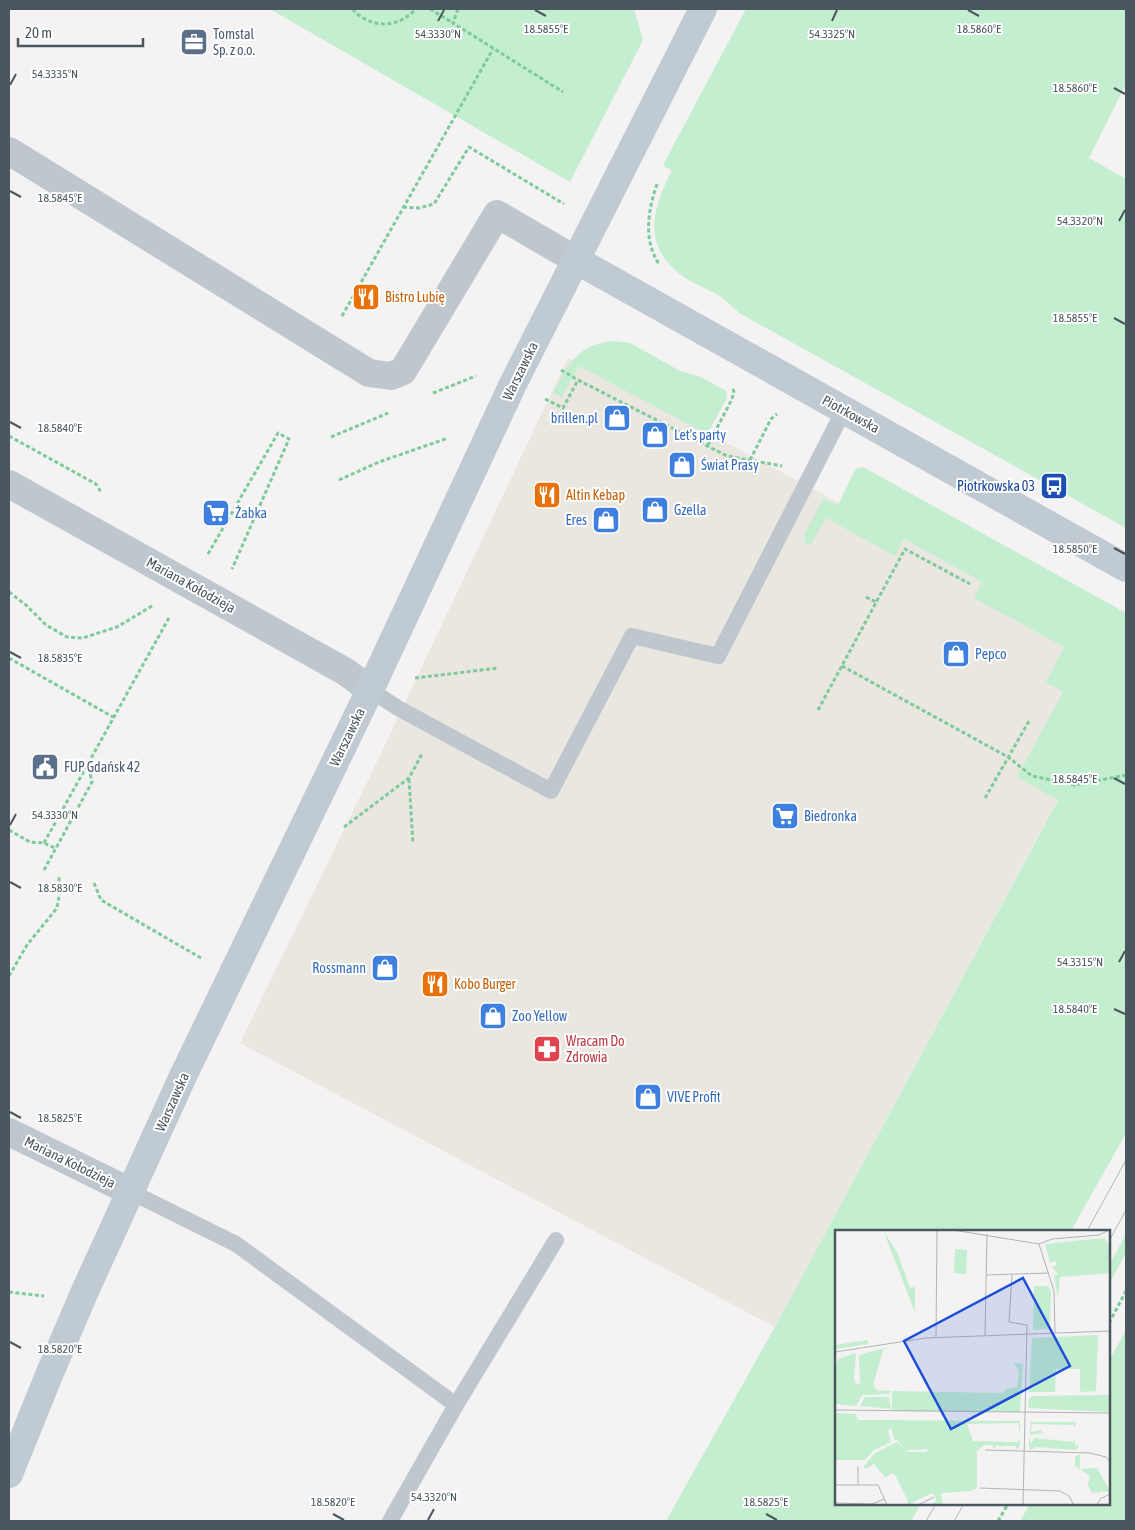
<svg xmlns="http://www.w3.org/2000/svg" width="1135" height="1530" font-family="'Asap Condensed',sans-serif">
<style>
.commercial{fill:#eae6e0}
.green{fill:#c3eecf}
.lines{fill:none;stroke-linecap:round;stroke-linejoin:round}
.path{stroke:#7dcb9b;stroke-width:3;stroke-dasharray:4 2.5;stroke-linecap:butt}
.lane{stroke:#bec7cd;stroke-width:16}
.street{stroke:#bec7cd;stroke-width:28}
.secondary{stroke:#bfcad2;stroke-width:28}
.tram{stroke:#b4b8bb;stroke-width:1}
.ticks{fill:none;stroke:#4a575e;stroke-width:2}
.labels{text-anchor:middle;stroke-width:4;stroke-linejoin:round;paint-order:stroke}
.service-label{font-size:14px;fill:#4e5e75;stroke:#fff;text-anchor:start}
.food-label{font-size:14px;fill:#c56008;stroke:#fff;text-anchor:start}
.street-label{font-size:14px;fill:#4a575e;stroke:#fff}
.shop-label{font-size:14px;fill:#366cbe;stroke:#fff;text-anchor:start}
.transit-label{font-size:14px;fill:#164399;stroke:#fff;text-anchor:end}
.health-label{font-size:14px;fill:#be3a42;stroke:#fff;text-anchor:start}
.inset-road{fill:none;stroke:#b0b4b7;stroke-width:1}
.view{fill:#1d4ed8;fill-opacity:0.15;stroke:#1d4ed8;stroke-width:2.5}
.inset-edge{fill:none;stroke:#4a575e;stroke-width:2.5}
.ticks-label{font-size:12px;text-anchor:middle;fill:#4a575e;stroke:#fff;stroke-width:4;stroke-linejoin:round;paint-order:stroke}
</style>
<rect width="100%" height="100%" fill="#f4f2f2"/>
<!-- commercial -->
<path class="commercial" d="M568,358L839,503L1126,662L1058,799L775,1327L240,1043L375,766Z"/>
<!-- green -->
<path class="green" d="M270,9H634L643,40L570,182Z
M746,9H1126V84L1089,158L1126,179V528L739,313C735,309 730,304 725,300C713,290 697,286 684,277C642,248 651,210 672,171L663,165Z
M615,341L630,343L680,371L701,377L726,391L727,398L707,434L579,366L562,397L553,393C569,363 578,344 615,341Z
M863,467L1126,613V1133L1071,1231H836V1504H921L911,1521H666L775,1327L1058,800L1017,777L1063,692L1046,682L1064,647L974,598L982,582L904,539L895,556L826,518L811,544H808L804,541L805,533L823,499L838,505L855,470L857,468Z
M1126,1234V1253L1109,1284V1266Z
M1126,1330V1521H1020L1030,1504H1109V1361Z"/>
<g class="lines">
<!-- path -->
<path class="path" d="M353,9C356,14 360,16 365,19C383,29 403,23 416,9
M430,9L453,23
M458,9L453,23L563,92
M657,184C648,210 643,240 659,264
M403,207L419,208L434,204L469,147L564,204
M342,316L493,49
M561,370L578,380
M433,393L476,376
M545,399L563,408L578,380L727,456L782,466
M9,436L96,484L101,492
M331,437L388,413
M708,445L731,401L734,393L733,388
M750,460L771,419L777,414
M339,480L379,462L448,438
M208,554L278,433L289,439L232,569
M9,592L26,605L46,625L67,637L83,638L117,627L152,606
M866,597L876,602
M9,658L113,717
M842,666L1008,757L1032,776L1075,785L1126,775
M415,678L499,668
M818,710L905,549L970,584
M409,779L413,844
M985,798L1029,721
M344,827L409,778L422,754
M9,830L30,842L44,843L55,848
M44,843L170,616
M44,870L92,782L88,764
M94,883L101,900L201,958
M9,976L27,945L57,908L59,896V876
M9,1292L44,1296
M1109,1323L1126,1291
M998,1521L1008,1504"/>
<!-- lane -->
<path class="lane" d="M370,690L398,708L551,791L632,636L718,656L844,410
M131,1192L236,1244L456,1405
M390,1521L456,1405L556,1240"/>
<!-- street -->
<path class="street" d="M9,151L369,373L391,376L403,371L497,214L576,260
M9,484L346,672L370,690
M9,1132L131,1192"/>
<!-- secondary -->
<path class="secondary" d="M576,260L1126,568
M9,1474L49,1375L85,1291L184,1074L370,690L513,384L703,9"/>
<!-- tram -->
<path class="tram" d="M1087,1231L1126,1160
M1109,1241L1126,1210
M926,1521L936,1504
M954,1521L964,1504"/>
</g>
<!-- ticks -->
<path class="ticks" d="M535,10L546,16M968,10L979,16M438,21L444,10M832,21L837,10M10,85L16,74M1114,88L1125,94M10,191L21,197M1119,221L1125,210M1114,318L1125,324M10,422L21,428M1114,548L1125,554M10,652L21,658M1114,778L1125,784M10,825L16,814M10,882L21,888M1119,962L1125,951M1114,1009L1125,1014M10,1112L21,1118M10,1342L21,1348M333,1514L344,1520M766,1514L777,1520M428,1520L434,1509"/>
<!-- icons -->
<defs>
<g id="office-square" transform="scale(1.4375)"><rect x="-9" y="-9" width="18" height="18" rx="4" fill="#5c6f8a" stroke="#fff"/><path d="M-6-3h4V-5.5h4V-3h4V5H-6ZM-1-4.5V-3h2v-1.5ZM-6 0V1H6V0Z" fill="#fff"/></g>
<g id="restaurant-square" transform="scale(1.4375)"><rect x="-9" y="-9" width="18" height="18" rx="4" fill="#e8710a" stroke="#fff"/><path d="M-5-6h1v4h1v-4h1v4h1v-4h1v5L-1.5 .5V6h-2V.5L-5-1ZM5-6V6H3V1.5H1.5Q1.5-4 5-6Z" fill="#fff"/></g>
<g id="shop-square" transform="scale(1.4375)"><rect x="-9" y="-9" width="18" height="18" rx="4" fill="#3f7fe0" stroke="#fff"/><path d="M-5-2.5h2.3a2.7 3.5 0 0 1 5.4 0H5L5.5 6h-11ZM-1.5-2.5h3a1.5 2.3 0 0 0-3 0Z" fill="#fff"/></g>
<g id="bus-square" transform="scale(1.4375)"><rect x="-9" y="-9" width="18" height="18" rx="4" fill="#1a4fb4" stroke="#fff"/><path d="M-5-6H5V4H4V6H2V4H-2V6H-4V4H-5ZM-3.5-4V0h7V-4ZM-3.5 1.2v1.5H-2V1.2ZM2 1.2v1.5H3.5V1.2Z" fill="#fff"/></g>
<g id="supermarket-square" transform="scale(1.4375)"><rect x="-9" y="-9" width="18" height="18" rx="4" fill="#3f7fe0" stroke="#fff"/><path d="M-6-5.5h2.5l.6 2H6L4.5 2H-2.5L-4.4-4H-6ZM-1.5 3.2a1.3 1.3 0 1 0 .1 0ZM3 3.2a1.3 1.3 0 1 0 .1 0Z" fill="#fff"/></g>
<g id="civic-square" transform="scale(1.4375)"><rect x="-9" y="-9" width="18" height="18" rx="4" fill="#5c6f8a" stroke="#fff"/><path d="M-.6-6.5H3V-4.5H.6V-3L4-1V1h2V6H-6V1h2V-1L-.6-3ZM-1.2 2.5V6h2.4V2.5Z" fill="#fff"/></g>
<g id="pharmacy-square" transform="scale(1.4375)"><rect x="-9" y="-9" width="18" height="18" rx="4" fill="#e0444e" stroke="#fff"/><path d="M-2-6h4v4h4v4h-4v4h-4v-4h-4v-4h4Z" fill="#fff"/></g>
</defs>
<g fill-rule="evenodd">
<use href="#office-square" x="194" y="42"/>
<use href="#restaurant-square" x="366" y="297"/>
<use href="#shop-square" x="617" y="418"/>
<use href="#shop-square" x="655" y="435"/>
<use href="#shop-square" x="682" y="465"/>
<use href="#bus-square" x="1054" y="486"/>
<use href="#restaurant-square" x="547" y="495"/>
<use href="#shop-square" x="655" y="510"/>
<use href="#supermarket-square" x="216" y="513"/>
<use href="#shop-square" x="606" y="520"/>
<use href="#shop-square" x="956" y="654"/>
<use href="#civic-square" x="45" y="767"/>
<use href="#supermarket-square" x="785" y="816"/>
<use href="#shop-square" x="385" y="968"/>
<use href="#restaurant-square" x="435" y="984"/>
<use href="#shop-square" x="493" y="1016"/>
<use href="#pharmacy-square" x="547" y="1049"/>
<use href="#shop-square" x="648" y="1097"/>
</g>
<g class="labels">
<!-- service labels -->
<g class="service-label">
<text x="213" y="39">Tomstal<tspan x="213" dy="16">Sp. z o.o.</tspan></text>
<text x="64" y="772">FUP Gdańsk 42</text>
</g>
<!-- food labels -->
<g class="food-label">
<text x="385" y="302">Bistro Lubię</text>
<text x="566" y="500">Altin Kebap</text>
<text x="454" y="989">Kobo Burger</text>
</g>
<!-- street labels -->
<g class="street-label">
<text transform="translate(520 371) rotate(-64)" y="5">Warszawska</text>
<text transform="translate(851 414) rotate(29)" y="5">Piotrkowska</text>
<text transform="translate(191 585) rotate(29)" y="5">Mariana Kołodzieja</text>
<text transform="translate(347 737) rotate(-64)" y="5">Warszawska</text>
<text transform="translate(172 1102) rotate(-66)" y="5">Warszawska</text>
<text transform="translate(70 1162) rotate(26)" y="5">Mariana Kołodzieja</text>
</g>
<!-- shop labels -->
<g class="shop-label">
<text x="598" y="423" text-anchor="end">brillen.pl</text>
<text x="674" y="440">Let's party</text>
<text x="701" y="470">Świat Prasy</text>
<text x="674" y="515">Gzella</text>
<text x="235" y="518">Żabka</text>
<text x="587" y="525" text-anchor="end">Eres</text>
<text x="975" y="659">Pepco</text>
<text x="804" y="821">Biedronka</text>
<text x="366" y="973" text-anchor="end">Rossmann</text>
<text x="512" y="1021">Zoo Yellow</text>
<text x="667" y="1102">VIVE Profit</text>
</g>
<!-- transit labels -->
<g class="transit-label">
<text x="1035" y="491">Piotrkowska 03</text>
</g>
<!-- health labels -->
<g class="health-label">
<text x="566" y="1046">Wracam Do<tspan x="566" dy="16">Zdrowia</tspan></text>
</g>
</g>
<!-- overview -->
<g transform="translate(835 1230)">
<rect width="275" height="275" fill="#f4f2f2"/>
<path d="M48,0L63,24L75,58L80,57V82ZM269,8L275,16V43L225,47L223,68L219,46L223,44L217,37L222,35L220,31L215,33L210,14ZM120,19L132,20L131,44L119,43ZM199,56H213L216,61L215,97L212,99L198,100ZM263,105L261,161L245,162V139H221L220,162H194L197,108ZM32,110L34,114L0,119V115ZM53,117L48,120L38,155L43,161L56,160L54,164L27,165L21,176L0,174V140L3,129L21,123L19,145L20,153L25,154L24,125ZM179,133L188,134L185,182L57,181V161L169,163L170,159L182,157L184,141ZM275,165V182L193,178L194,168L197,166ZM30,167H54L56,179L25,176ZM0,183L20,184L23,190L185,191V205L183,193L132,194L138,211L182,212L185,209V215L182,220L181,216H166L165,219V216L161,215L159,219L157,215H149L142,221V258L136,261L106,263L108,275H94L102,271L98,263L72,275L73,271L59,243L50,247L39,234L30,239L29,236L40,223L62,212L73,222H91L94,219L71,220L62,210H59L56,197L53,201L56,212L39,220L30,230H0ZM196,192H241L240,198L239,195L197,194L196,202L206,200L208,203L195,205ZM240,205V215L244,216L241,220L201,217L195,220L194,216V208L196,213L199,208L239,212ZM245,225V239L262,238L275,261L267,262L266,256V262L257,263L253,255L255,246L240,236V226Z" fill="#c3eecf"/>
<path class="inset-road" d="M118,0L204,14L217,9L264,5L274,0M204,14L219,61L220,103M151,45L214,43M177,45L174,92L192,95L188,275M150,105L152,4M101,107L102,0M0,122L91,108L275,101M0,180L275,183M150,220L255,223L271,227L275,232M0,255H43L52,275M23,255V236M145,258L225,261L234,266L239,275M0,273L37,274L49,269M83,275L99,267M262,275L265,269L275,264"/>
<path class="view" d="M188,48L235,136L116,199L69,111Z"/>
<rect width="275" height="275" class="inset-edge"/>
</g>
<g class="ticks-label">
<text x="546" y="33">18.5855°E</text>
<text x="979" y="33">18.5860°E</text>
<text x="438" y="38">54.3330°N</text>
<text x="832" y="38">54.3325°N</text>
<text x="55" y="78">54.3335°N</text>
<text x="1075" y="92">18.5860°E</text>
<text x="60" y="202">18.5845°E</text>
<text x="1080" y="225">54.3320°N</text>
<text x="1075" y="322">18.5855°E</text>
<text x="60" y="432">18.5840°E</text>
<text x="1075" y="553">18.5850°E</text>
<text x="60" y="662">18.5835°E</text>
<text x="1075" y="783">18.5845°E</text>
<text x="55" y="819">54.3330°N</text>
<text x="60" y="892">18.5830°E</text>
<text x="1080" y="966">54.3315°N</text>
<text x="1075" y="1013">18.5840°E</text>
<text x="60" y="1122">18.5825°E</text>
<text x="60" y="1353">18.5820°E</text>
<text x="434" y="1501">54.3320°N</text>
<text x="333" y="1506">18.5820°E</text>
<text x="766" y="1506">18.5825°E</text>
</g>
<!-- border -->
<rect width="1135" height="1530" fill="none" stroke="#4a575e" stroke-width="20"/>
<!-- scale -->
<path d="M18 38v8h125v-8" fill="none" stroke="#4a575e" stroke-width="2.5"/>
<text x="25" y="38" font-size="15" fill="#4a575e" stroke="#ffffff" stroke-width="4" paint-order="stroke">20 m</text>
</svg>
